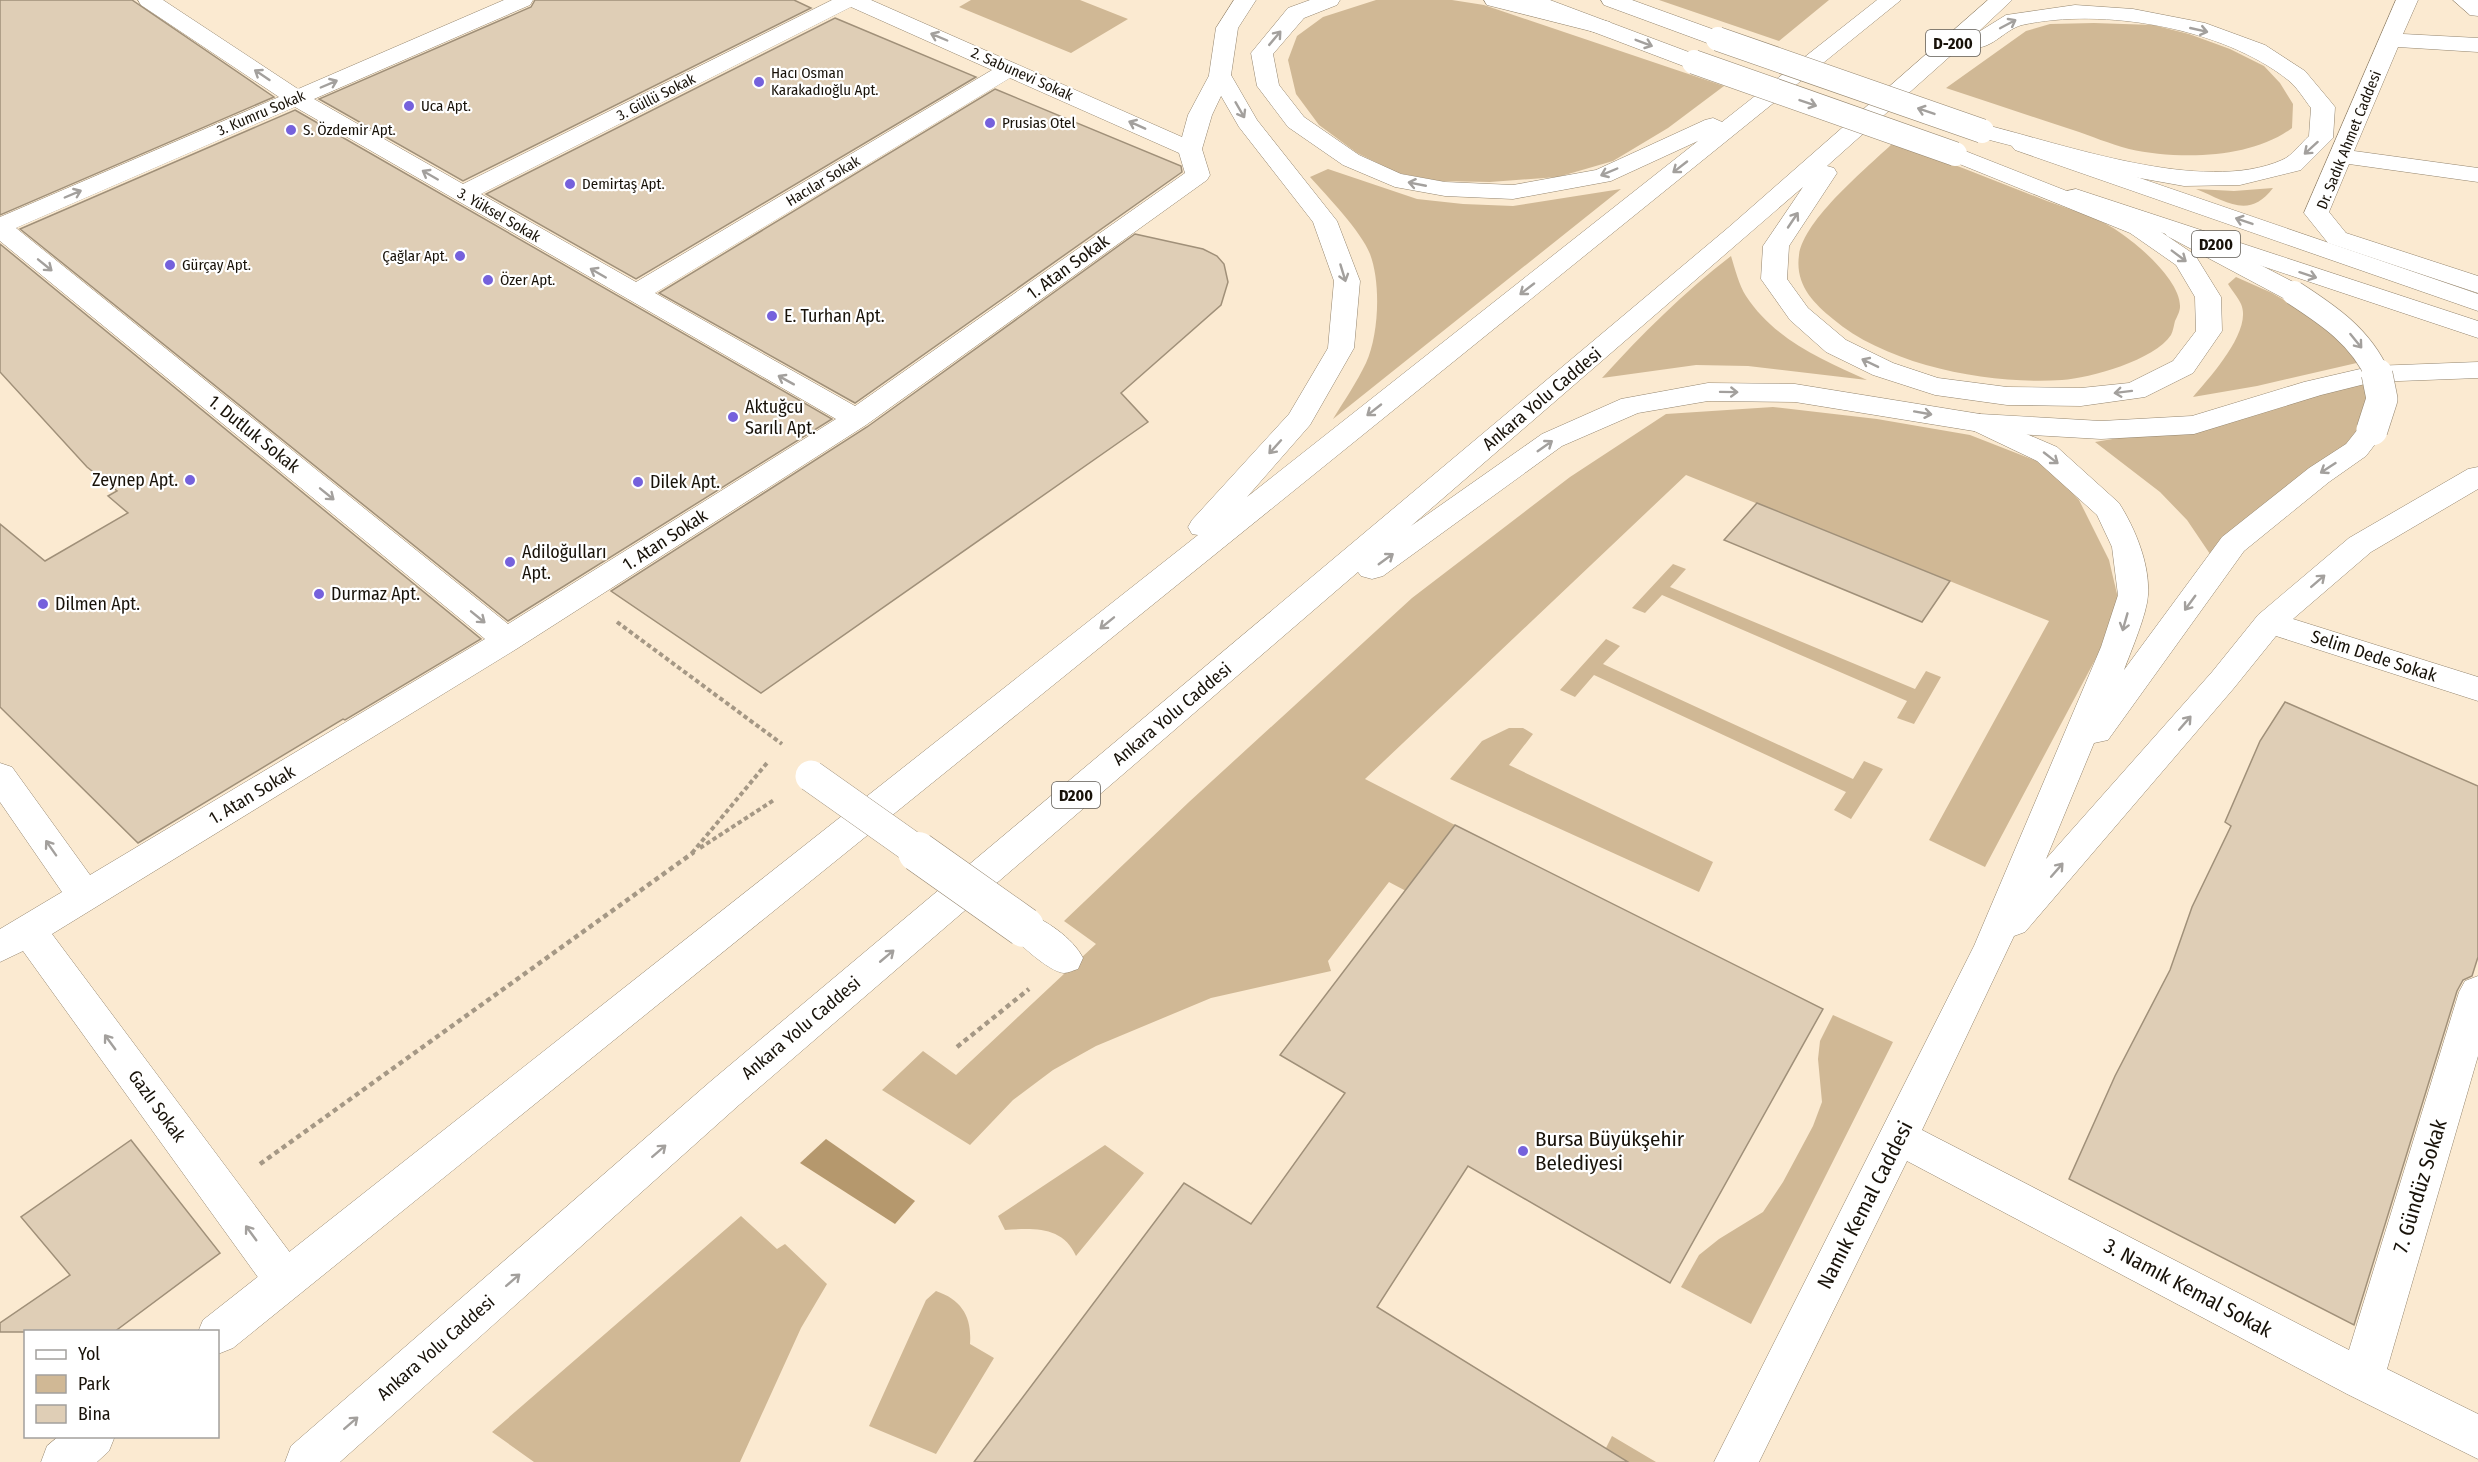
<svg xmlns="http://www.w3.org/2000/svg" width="2478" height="1462" font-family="'Fira Sans Condensed',sans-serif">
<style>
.green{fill:#d0b895}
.water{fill:#b5986d}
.building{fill:#dfceb6;stroke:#a09079;stroke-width:1.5}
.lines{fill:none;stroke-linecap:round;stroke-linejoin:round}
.minor-casing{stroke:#94856e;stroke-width:1}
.major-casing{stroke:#94856e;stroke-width:1}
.highway-casing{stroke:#94856e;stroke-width:1}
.path-far1{stroke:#a59885;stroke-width:4;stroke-dasharray:4.5 3;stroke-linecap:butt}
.path{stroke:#a59885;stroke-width:4.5;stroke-dasharray:5 4;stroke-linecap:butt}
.minor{fill:#fff;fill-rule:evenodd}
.major{fill:#fff;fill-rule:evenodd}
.highway{fill:#fff;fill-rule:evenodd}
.minor-bridge-far2-casing{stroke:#94856e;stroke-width:25;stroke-linecap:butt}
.minor-bridge-far1-casing{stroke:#94856e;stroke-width:32;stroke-linecap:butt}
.minor-bridge-casing{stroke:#94856e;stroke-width:41;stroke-linecap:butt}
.major-bridge-casing{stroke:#94856e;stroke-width:25;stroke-linecap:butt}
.minor-bridge-far2{stroke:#fff;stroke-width:24}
.minor-bridge-far1{stroke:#fff;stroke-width:31}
.minor-bridge{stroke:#fff;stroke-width:40}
.major-bridge{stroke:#fff;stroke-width:24}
.oneway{stroke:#a3a09d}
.poi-dot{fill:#7561dc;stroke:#fff;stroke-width:2}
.labels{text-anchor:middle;stroke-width:4.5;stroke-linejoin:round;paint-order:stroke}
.far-poi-label{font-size:15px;fill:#181209;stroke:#fff;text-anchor:start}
.far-street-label{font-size:15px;fill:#181209;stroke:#fff}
.shield{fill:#fff;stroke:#5d5953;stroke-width:1.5}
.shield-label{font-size:16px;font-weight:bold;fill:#181209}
.street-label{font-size:18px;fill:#181209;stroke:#fff}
.poi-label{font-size:18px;fill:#181209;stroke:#fff;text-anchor:start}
.near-poi-label{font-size:21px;fill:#181209;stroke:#fff;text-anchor:start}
.near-street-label{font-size:21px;fill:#181209;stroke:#fff}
</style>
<rect width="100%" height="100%" fill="#fbead1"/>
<!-- green -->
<path class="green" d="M971,0H1080L1128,19L1071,53L959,7Z
M1376,0H1452L1484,5L1724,86L1668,128L1613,161L1558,177L1490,182L1440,181L1398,173L1357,153L1319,125L1296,94L1288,60L1297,36L1323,17Z
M1659,0H1829L1779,41Z
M2094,23L2153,25L2189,34L2230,49L2264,66L2280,83L2293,104L2292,128C2251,159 2179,160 2129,149C2110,144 2091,136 2073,130C2030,116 1988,102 1946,88L2026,31L2050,24Z
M1894,142C1945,161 1996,181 2047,201C2071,210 2101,218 2122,234C2141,247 2181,282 2180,307C2180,311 2177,317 2175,321C2174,325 2173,331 2171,335C2155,360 2090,378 2062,380C1991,385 1888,366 1833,319C1812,302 1795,284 1799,255C1804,219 1867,168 1894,142Z
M1328,169L1417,199L1463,204L1513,206L1621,189L1333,419C1344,401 1357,382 1366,363C1379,335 1381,283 1370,254C1361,231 1327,196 1310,177Z
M2273,188C2249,220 2226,201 2196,189L2234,191Z
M1731,256C1735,269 1739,285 1746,296C1774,339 1822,360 1867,380L1748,366L1696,365L1602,378C1642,334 1683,293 1731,256Z
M2236,277L2272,293L2320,321L2361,362L2257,386L2193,397C2209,378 2253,331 2241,304C2238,297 2232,291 2228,284Z
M2361,377L2382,396L2372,430L2210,554L2187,520L2160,492L2095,442L2194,425Z
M1773,407L1877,419L1970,435L2047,465L2079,500L2109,560L2121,611L1985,867L1929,840L2049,621L1686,475L1365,779L1455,825L1406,891L1389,882L1328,961L1331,971L1211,998L1096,1046L1053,1070L1013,1100L970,1145L882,1090L923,1051L956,1075L1096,944L1064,921L1189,802L1412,598L1570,477L1666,414Z
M1673,564L1686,569L1670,587L1915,689L1926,671L1941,677L1914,724L1897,718L1907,701L1662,595L1645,613L1632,608Z
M1606,639L1620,646L1603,664L1853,779L1864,761L1883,769L1851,819L1834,810L1846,792L1594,675L1575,697L1560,690Z
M1509,728H1523L1533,734L1509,765L1713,862L1699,892L1450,779L1482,741Z
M1833,1015L1893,1042L1751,1324L1681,1287L1699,1255L1719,1239L1763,1212L1783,1182L1813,1126L1822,1102L1818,1059L1820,1041Z
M1105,1145L1144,1173L1076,1256C1063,1226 1033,1228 1005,1230L998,1216Z
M741,1216L777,1249L785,1244L827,1284L801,1328L740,1462H534L492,1432Z
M936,1291C962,1300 972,1317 970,1344L994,1358L936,1454L869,1426L926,1300Z
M1612,1436L1656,1462H1599Z"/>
<!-- water -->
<path class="water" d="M826,1139L915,1201L895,1224L800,1163Z"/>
<!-- building -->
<path class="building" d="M0,0H132L274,97L0,215Z
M535,0H794L811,8L463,181L319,99L531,7Z
M835,18L976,77L636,279L486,194Z
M995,89L1181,166L1182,172L855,403L659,293Z
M295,110L832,419L508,621L20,229Z
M1135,234L1203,249L1217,256L1224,264L1228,282L1221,305L1121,393L1148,422L761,693L611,591L867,427Z
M0,244L481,639L345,720L343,719L138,843L0,707V524L45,561L128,513L108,496L117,491L87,467L0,372Z
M1757,503L1950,581L1922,622L1724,540Z
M2285,702L2478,786V957L2472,976L2463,980L2457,991L2354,1325L2069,1179L2115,1076L2170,970L2192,907L2231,826L2225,822L2260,741Z
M1455,825L1823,1009L1670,1283L1468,1166L1377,1307L1628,1462H974L1184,1183L1251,1224L1345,1093L1280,1055Z
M131,1140L220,1253L114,1332H0V1323L70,1275L21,1217Z"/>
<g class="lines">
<!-- minor casing -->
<g class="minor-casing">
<path id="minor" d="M138,0H163L298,89L504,0H533L530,5L314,99L463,184L832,0H871L1182,137L1188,115L1212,70L1220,68L1228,70L1231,75L1212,115L1202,149L1210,175L1207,180L866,425L518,648L52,934L300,1266L306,1280L300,1294L285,1300L270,1294L23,951L0,962V929L62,892L0,802V763L12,767L90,875L485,639L0,241V217L279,97L141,5ZM851,7L992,70L636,282L481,194ZM1010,78L1179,153L1185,173L855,406L655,293ZM295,107L836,419L508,624L16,228Z
M2396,0H2418L2403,34L2478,38V52L2398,47L2354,151L2478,168V182L2349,164L2329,212L2346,233L2478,276V293L2328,243L2304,213Z
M2453,0H2478V16L2470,15Z
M2176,223L2185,226L2303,287L2307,293L2303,299L2294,301L2285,299L2167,236L2163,231L2167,226Z
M1980,414L2057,447L2119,503C2135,528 2150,564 2148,595C2147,614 2131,651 2124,670L2222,537L2309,468L2346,444L2362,424L2372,421L2382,424L2386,430L2366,456L2329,482L2244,551L2108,740L2094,743L2046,859L2212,672L2258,615L2349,538L2468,469L2478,467V489L2371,552L2293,619L2478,677V701L2276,636L2234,688L2025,932L2014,936L1922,1130L2349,1350L2459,992L2465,981L2478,976V1056L2387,1369L2478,1414V1459L2347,1394L1907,1161L1759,1462H1714L1974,946L2101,647L2118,595L2112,547L2097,515L2037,461L1970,429L1966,423L1970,417Z
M1024,912C1045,919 1073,938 1083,958L1078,969C1074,970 1068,973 1064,973C1049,972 1013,940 1006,927L1011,917Z"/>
</g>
<!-- major casing -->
<g class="major-casing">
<path id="major" d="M1519,0H1550L1702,57L1705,62L1702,67L1694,69L1686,67L1522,5Z
M1601,0H1632L1726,34L1729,39L1726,44L1718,46L1710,44L1604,5Z
M2023,138L2478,294V311L2015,150L2011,145L2015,140Z
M2076,189L2478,321V338L2067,201L2064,196L2067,191Z"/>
</g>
<!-- highway casing -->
<g class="highway-casing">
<path id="highway" d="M1234,0H1256L1238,28L1231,75L1257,120L1337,221L1360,281L1354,348L1310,425L1247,497L1698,141L1611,181L1513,199L1445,196L1395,187L1343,165L1288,127L1257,86L1251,53L1288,8L1310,0H1340L1337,5L1304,18L1273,54L1279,85L1304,117L1359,155L1401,174L1445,182L1513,185L1596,170L1705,120L1713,118L1722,122L1877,0H1901L233,1348L218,1354V1332H198L203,1320L1198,535L1192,534L1188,527L1192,520L1289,414L1328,348L1334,281L1313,222L1239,127L1209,75L1216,28Z
M1484,0H1521L1610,22L1613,27L1610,32L1602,34L1487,5Z
M1988,0H2012L1977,33L2006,15L2075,5L2133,9L2205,23L2265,45L2305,71L2331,102L2335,107L2333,138L2301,170L2240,185L2184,186L2134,177L1974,136L1970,131L1974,126L1982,124C2064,144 2203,195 2282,160C2292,156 2301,143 2309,136L2311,108C2304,99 2297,87 2288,80C2223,28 2103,7 2022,25C2003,30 1991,52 1969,47L1966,42L1827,166L1834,168L1837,173L1789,246L1787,279L1808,308L1846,340L1893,363L1938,378L2007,387L2081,388L2129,383L2173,361L2196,331L2195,297L2176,265L2130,233L1947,159L1943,154L1947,149L1955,147L2148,223L2195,255L2221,297L2222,331L2193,373L2145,397L2081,406L2007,405L1935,395L1873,375L1826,352L1790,320L1761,279L1763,246L1803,187L1411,526L1542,434L1621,399L1708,383L1795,384L1980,414L2101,421L2192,416L2304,382L2373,366L2478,362V378L2373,382L2321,395L2194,434L2101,439L1980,432L1795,402L1708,401L1638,413L1562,446L1383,576L1372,579L1361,576L1358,572L739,1105L340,1462H285L291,1446L711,1081L1729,227Z
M59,1436H115L109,1451L97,1462H41L47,1446Z"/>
</g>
<!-- path-far1 -->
<path class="path-far1" d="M617,622L782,744
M700,848L774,800
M692,853L767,763"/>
<!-- path -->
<path class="path" d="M957,1047L1029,989
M260,1164L694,852"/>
<!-- minor -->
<use href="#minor" class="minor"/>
<!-- major -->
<use href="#major" class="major"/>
<!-- highway -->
<use href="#highway" class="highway"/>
<!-- minor-bridge-far2 casing -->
<g class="minor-bridge-far2-casing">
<path id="minor-bridge-far2" d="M2294,293C2328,315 2361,337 2378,376"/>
</g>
<!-- minor-bridge-far1 casing -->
<g class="minor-bridge-far1-casing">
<path id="minor-bridge-far1" d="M2372,430L2382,399L2377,374
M811,776L920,853"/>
</g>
<!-- minor-bridge casing -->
<g class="minor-bridge-casing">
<path id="minor-bridge" d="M918,852L1024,927"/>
</g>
<!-- major-bridge casing -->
<g class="major-bridge-casing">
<path id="major-bridge" d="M1718,39L1982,131
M1694,62L1955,154"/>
</g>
<!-- minor-bridge-far2 -->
<use href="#minor-bridge-far2" class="minor-bridge-far2"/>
<!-- minor-bridge-far1 -->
<use href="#minor-bridge-far1" class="minor-bridge-far1"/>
<!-- minor-bridge -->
<use href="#minor-bridge" class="minor-bridge"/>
<!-- major-bridge -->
<use href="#major-bridge" class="major-bridge"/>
</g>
<!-- one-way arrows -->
<defs><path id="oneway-shaft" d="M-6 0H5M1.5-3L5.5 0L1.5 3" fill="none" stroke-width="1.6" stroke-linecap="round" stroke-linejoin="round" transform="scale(1.5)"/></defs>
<g class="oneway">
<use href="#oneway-shaft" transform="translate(2008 24) rotate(-28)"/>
<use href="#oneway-shaft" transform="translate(2199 30) rotate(13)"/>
<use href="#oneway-shaft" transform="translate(939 37) rotate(-157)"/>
<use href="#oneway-shaft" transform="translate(1275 38) rotate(-50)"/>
<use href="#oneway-shaft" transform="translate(1644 43) rotate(21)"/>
<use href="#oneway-shaft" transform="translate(262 75) rotate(-146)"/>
<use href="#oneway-shaft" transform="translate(329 84) rotate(-23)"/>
<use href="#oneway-shaft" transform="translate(1808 103) rotate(19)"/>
<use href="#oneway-shaft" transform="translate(1240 110) rotate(60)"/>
<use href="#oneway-shaft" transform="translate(1926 111) rotate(-161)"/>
<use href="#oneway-shaft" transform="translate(1137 125) rotate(-156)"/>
<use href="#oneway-shaft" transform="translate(2311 148) rotate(138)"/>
<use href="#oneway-shaft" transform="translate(1680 167) rotate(142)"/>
<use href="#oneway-shaft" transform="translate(1609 172) rotate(157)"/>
<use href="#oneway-shaft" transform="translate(430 175) rotate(-150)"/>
<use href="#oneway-shaft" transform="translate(1417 184) rotate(-169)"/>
<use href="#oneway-shaft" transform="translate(73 194) rotate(-23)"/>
<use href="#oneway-shaft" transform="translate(1793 220) rotate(-56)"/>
<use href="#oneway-shaft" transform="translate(2244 221) rotate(-161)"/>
<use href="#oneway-shaft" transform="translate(2179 256) rotate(37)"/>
<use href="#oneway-shaft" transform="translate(45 265) rotate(39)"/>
<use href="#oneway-shaft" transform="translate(598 273) rotate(-150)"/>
<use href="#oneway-shaft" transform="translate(1343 273) rotate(73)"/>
<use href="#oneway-shaft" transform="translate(2308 275) rotate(18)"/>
<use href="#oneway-shaft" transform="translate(1527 289) rotate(142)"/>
<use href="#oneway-shaft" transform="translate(2356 341) rotate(51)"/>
<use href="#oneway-shaft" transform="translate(1870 363) rotate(-154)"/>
<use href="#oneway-shaft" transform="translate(786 380) rotate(-151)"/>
<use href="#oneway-shaft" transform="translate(1729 392) rotate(1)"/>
<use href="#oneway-shaft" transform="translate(2123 392) rotate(173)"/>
<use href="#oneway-shaft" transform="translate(1374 410) rotate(142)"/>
<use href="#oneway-shaft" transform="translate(1923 413) rotate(10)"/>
<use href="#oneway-shaft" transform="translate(1545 446) rotate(-35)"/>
<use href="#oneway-shaft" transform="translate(1275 447) rotate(132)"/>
<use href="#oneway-shaft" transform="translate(2051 458) rotate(38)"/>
<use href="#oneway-shaft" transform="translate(2328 468) rotate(147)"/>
<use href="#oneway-shaft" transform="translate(327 494) rotate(39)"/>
<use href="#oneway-shaft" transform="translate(1386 559) rotate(-36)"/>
<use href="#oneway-shaft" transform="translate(2318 581) rotate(-41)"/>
<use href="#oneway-shaft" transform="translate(2190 603) rotate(126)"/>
<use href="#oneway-shaft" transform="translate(478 617) rotate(39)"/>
<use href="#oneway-shaft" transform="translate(2125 622) rotate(106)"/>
<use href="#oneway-shaft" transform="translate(1107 623) rotate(141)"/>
<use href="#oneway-shaft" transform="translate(2185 723) rotate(-49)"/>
<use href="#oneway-shaft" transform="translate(51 848) rotate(-125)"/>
<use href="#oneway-shaft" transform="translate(2057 870) rotate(-49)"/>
<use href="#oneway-shaft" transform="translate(887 956) rotate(-40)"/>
<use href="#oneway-shaft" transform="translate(110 1042) rotate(-126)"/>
<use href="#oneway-shaft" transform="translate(659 1151) rotate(-41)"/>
<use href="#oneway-shaft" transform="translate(251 1233) rotate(-126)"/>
<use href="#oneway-shaft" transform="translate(513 1280) rotate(-41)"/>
<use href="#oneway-shaft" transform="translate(351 1423) rotate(-41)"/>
</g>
<!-- markers -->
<g class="poi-dot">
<circle cx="759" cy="82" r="6"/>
<circle cx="409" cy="106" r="6"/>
<circle cx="990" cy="123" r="6"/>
<circle cx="291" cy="130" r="6"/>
<circle cx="570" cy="184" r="6"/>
<circle cx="460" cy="256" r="6"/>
<circle cx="170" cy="265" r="6"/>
<circle cx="488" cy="280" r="6"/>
<circle cx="772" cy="316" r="6"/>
<circle cx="733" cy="417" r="6"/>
<circle cx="190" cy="480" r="6"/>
<circle cx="638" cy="482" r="6"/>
<circle cx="510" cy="562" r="6"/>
<circle cx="319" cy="594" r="6"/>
<circle cx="43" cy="604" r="6"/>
<circle cx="1523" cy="1151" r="6"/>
</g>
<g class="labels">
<!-- far-poi labels -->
<g class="far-poi-label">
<text x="771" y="78">Hacı Osman<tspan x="771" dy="17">Karakadıoğlu Apt.</tspan></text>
<text x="421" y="111">Uca Apt.</text>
<text x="1002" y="128">Prusias Otel</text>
<text x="303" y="135">S. Özdemir Apt.</text>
<text x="582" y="189">Demirtaş Apt.</text>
<text x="448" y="261" text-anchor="end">Çağlar Apt.</text>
<text x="182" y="270">Gürçay Apt.</text>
<text x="500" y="285">Özer Apt.</text>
</g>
<!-- far-street labels -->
<g class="far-street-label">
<text transform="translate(1022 74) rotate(24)" y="5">2. Sabunevi Sokak</text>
<text transform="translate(656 97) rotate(-27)" y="5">3. Güllü Sokak</text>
<text transform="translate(261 113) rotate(-23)" y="5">3. Kumru Sokak</text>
<text transform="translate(2349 140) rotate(-68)" y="5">Dr. Sadık Ahmet Caddesi</text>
<text transform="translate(823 181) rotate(-31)" y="5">Hacılar Sokak</text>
<text transform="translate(499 215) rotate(30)" y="5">3. Yüksel Sokak</text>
</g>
<!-- shield labels -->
<g class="shield">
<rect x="1926" y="30" width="54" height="26" rx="4.5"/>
<rect x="2192" y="231" width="48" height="26" rx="4.5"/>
<rect x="1052" y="782" width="48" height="26" rx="4.5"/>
</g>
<g class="shield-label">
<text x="1953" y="49">D-200</text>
<text x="2216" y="250">D200</text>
<text x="1076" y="801">D200</text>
</g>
<!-- street labels -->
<g class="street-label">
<text transform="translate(1068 267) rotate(-36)" y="6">1. Atan Sokak</text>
<text transform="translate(1542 399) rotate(-40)" y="6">Ankara Yolu Caddesi</text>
<text transform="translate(254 434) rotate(39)" y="6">1. Dutluk Sokak</text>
<text transform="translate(665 540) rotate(-33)" y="6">1. Atan Sokak</text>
<text transform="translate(2374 656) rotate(18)" y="6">Selim Dede Sokak</text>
<text transform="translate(1172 714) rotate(-40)" y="6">Ankara Yolu Caddesi</text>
<text transform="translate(252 795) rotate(-31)" y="6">1. Atan Sokak</text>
<text transform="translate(801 1028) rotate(-40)" y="6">Ankara Yolu Caddesi</text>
<text transform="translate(157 1106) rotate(54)" y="6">Gazlı Sokak</text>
<text transform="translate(436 1348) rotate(-41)" y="6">Ankara Yolu Caddesi</text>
</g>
<!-- poi labels -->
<g class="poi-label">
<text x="784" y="322">E. Turhan Apt.</text>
<text x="745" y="413">Aktuğcu<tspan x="745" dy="21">Sarılı Apt.</tspan></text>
<text x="178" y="486" text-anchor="end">Zeynep Apt.</text>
<text x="650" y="488">Dilek Apt.</text>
<text x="522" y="558">Adiloğulları<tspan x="522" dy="21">Apt.</tspan></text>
<text x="331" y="600">Durmaz Apt.</text>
<text x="55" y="610">Dilmen Apt.</text>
</g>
<!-- near-poi labels -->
<g class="near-poi-label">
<text x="1535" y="1146">Bursa Büyükşehir<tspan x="1535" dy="24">Belediyesi</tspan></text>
</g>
<!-- near-street labels -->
<g class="near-street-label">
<text transform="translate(2420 1186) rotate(-73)" y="7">7. Gündüz Sokak</text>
<text transform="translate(1865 1205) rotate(-63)" y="7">Namık Kemal Caddesi</text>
<text transform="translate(2188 1288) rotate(28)" y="7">3. Namık Kemal Sokak</text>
</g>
</g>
<!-- legend -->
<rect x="24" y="1330" width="195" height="108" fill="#ffffff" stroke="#a3a09d" stroke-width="1.5"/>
<rect x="36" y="1350" width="30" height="9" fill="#ffffff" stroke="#a3a09d" stroke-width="1.5"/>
<text x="78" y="1360" font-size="18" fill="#181209">Yol</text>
<rect x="36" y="1375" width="30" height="18" fill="#d0b895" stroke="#a3a09d" stroke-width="1.5"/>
<text x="78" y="1390" font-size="18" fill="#181209">Park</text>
<rect x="36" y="1405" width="30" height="18" fill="#dfceb6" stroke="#a3a09d" stroke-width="1.5"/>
<text x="78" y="1420" font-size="18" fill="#181209">Bina</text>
</svg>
